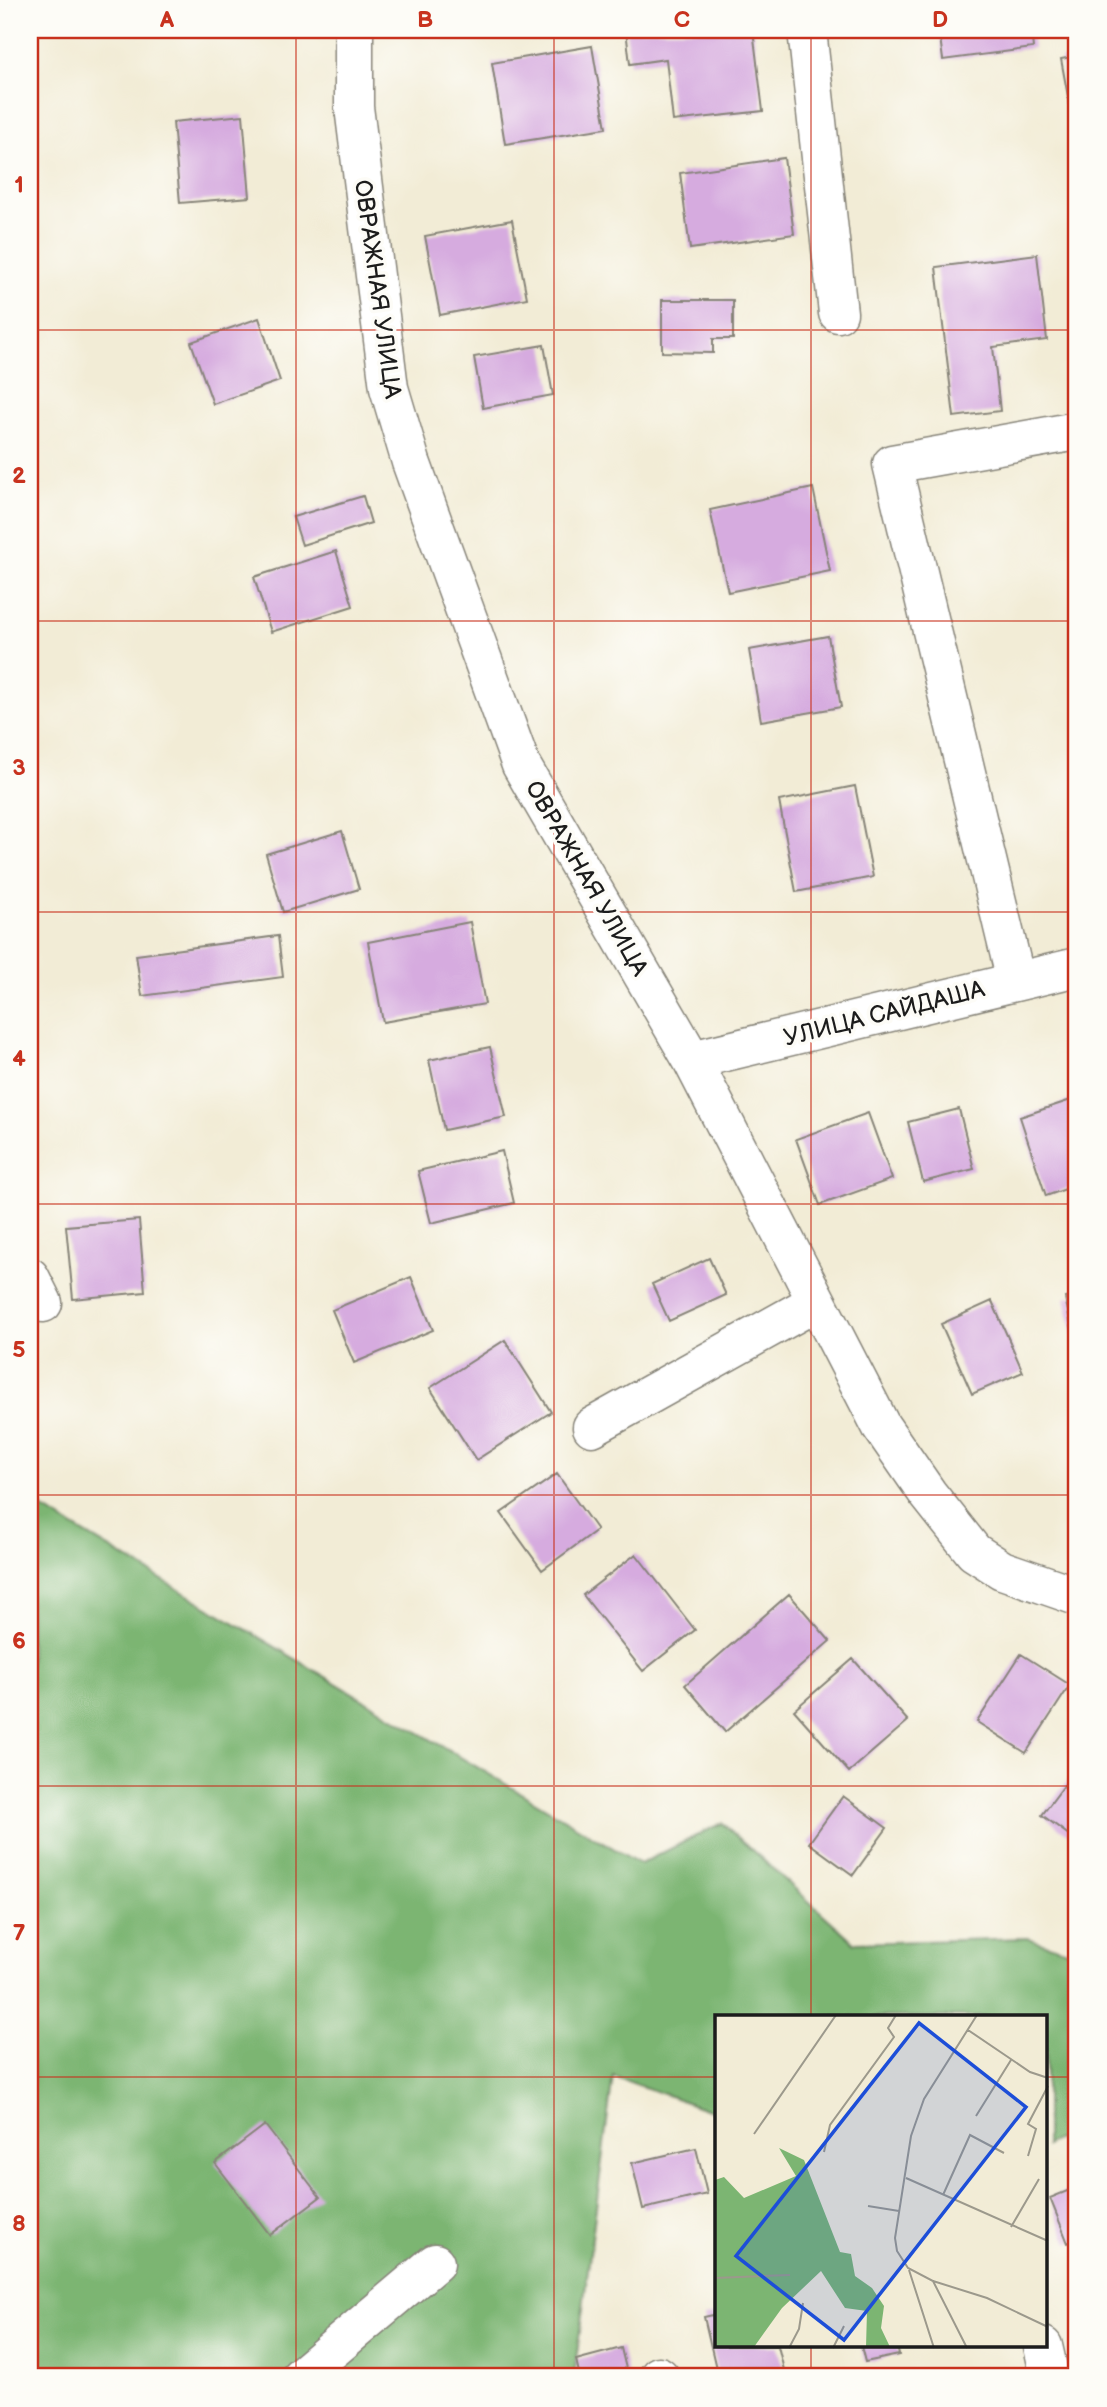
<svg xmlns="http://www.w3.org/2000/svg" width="1107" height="2407" font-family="'Balsamiq Sans',sans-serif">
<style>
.forest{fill:#7cb572;stroke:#4c6847;stroke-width:2}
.building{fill:#d6abdf}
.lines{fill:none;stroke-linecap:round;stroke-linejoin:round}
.minor-casing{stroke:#878479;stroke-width:41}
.minor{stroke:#fff;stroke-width:38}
.grid{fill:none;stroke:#c8321e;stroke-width:2;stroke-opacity:0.55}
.labels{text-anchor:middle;stroke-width:7;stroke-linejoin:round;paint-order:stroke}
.street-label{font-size:24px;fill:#1c1c1c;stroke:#fdfcf7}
.inset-road{fill:none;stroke:#9c998c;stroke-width:2}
.view{fill:#1d4ed8;fill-opacity:0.15;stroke:#1d4ed8;stroke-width:3.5}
.inset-edge{fill:none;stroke:#1c1c1c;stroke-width:3.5}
.neatline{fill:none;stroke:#c8321e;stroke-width:2.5}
.grid-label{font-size:23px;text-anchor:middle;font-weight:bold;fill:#c8321e}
</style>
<rect width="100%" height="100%" fill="#fdfcf7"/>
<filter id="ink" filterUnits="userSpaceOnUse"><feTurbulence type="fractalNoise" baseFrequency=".0143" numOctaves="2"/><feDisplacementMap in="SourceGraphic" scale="14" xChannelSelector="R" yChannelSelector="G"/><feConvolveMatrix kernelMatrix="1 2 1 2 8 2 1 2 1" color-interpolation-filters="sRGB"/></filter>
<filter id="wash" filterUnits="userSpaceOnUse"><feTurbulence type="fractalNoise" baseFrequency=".00686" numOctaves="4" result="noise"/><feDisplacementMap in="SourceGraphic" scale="28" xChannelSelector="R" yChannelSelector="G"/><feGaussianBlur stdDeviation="1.57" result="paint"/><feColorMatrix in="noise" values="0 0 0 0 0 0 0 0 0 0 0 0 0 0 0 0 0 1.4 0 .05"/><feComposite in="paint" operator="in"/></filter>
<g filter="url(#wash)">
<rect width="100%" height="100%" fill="#f2ecd6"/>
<!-- forest -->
<path class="forest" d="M30,1501L640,1864L722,1823L855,1943L1027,1938L1077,1954V2127L1046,2146V2017H717V2113L613,2076L574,2377H30Z"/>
<g id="blocks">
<!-- building -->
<path class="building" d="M626,30H753L763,111L673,121L666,59L630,64Z
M939,30H1031L1033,48L943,60Z
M592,46L606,128L505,144L492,63Z
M1077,56V128L1074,129L1061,59Z
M243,115L250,197L180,203L173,122Z
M784,158L794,234L690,249L680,173Z
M512,220L527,298L440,315L425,236Z
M1037,254L1047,340L993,347L1000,411L954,417L936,267Z
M662,300H733V339H713V353L662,352Z
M259,318L280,381L213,404L191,342Z
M544,345L553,395L483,408L474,357Z
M813,488L830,571L728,592L710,510Z
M363,496L371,523L302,545L293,517Z
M336,551L353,606L271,632L254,577Z
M828,636L841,707L761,721L749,650Z
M855,786L873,877L796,892L779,801Z
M342,831L359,889L283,912L266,854Z
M30,917L34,940H30Z
M470,922L485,1004L383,1022L368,942Z
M278,936L283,977L142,996L136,955Z
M490,1047L506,1117L444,1130L429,1060Z
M1077,1098V1185L1046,1196L1020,1117Z
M959,1109L974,1169L923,1182L908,1122Z
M868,1113L892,1179L820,1205L796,1139Z
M502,1151L514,1203L431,1223L418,1171Z
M139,1220L145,1292L73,1299L66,1226Z
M709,1258L726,1295L669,1321L652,1284Z
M411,1277L433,1330L354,1363L332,1310Z
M1077,1295V1337L1074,1338L1065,1298Z
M992,1301L1023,1372L972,1394L941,1324Z
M505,1340L551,1412L476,1460L430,1388Z
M557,1474L597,1530L542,1570L501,1513Z
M636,1554L695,1630L643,1671L583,1595Z
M789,1594L830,1641L725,1732L685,1685Z
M1021,1654L1070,1685L1026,1753L977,1722Z
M853,1659L908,1721L849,1772L794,1710Z
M1077,1768V1841L1042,1815Z
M843,1796L887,1828L853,1875L809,1843Z
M265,2125L320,2197L270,2235L215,2163Z
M696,2148L707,2194L643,2209L632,2163Z
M1077,2187V2239L1068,2243L1050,2198Z
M717,2314V2346H778L784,2370L751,2377H718L704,2317Z
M861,2346H897L899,2355L865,2362Z
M621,2348L628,2377H580L576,2360Z"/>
</g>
</g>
<g filter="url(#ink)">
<use href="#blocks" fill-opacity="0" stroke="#878479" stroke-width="2"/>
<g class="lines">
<!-- minor casing -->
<g class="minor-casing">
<path id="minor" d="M354,30V107L389,388L411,462L521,765L692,1060L881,1426L928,1494L974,1552L1002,1570L1077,1596
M807,30L838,313
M1016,981L892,464L1077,431
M692,1060L1077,967
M30,1277L43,1303
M592,1427L816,1302
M1043,2346L1050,2377
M659,2376L660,2377
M300,2377L435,2263"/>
</g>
<!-- minor -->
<use href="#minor" class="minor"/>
</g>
</g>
<!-- grid -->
<path class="grid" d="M296,30V2377M554,30V2377M811,30V2017M30,330H1077M30,621H1077M30,912H1077M30,1204H1077M30,1495H1077M30,1786H1077M30,2077H717M1046,2077H1077M811,2346V2377"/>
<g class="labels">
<!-- street labels -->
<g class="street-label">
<text transform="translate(378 289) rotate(82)" y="8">ОВРАЖНАЯ УЛИЦА</text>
<text transform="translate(587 878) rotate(60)" y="8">ОВРАЖНАЯ УЛИЦА</text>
<text transform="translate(884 1013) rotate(-14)" y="8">УЛИЦА САЙДАША</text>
</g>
</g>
<!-- overview -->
<g transform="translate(715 2015)">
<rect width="332" height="332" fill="#f2ecd6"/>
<path d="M64,133L89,145L125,237L136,239L140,261L157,273L169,291L166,313L175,332H151L152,296L130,293L106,256L67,293L39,332H0V165L9,162L29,183L81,161Z" fill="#7cb572"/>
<path class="inset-road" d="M253,15L315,57L333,63M261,101L296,45M39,119L121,0M109,137L115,110L179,22L173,13L181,0M313,141L321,114L313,109L333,71M191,163L333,226M228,180L255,120L289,138M153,191L184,196M296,212L324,164M194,255L219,333M0,263L75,260M218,266L272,283L333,312M74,333L84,314L88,288M118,333L129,311M252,333L218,266L193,253L182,236L180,223L196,121L209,84L262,0"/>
<path class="view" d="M204,8L311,92L129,325L21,241Z"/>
<rect width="332" height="332" class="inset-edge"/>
</g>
<!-- margin -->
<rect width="1107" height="2407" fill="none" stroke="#fdfcf7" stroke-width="77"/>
<rect x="38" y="38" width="1030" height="2330" class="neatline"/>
<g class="grid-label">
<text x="167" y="27">A</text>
<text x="425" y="27">B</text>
<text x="682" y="27">C</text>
<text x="940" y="27">D</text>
<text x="19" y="192">1</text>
<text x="19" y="483">2</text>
<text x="19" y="775">3</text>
<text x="19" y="1066">4</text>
<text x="19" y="1357">5</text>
<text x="19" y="1648">6</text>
<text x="19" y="1940">7</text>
<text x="19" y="2231">8</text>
</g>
</svg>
